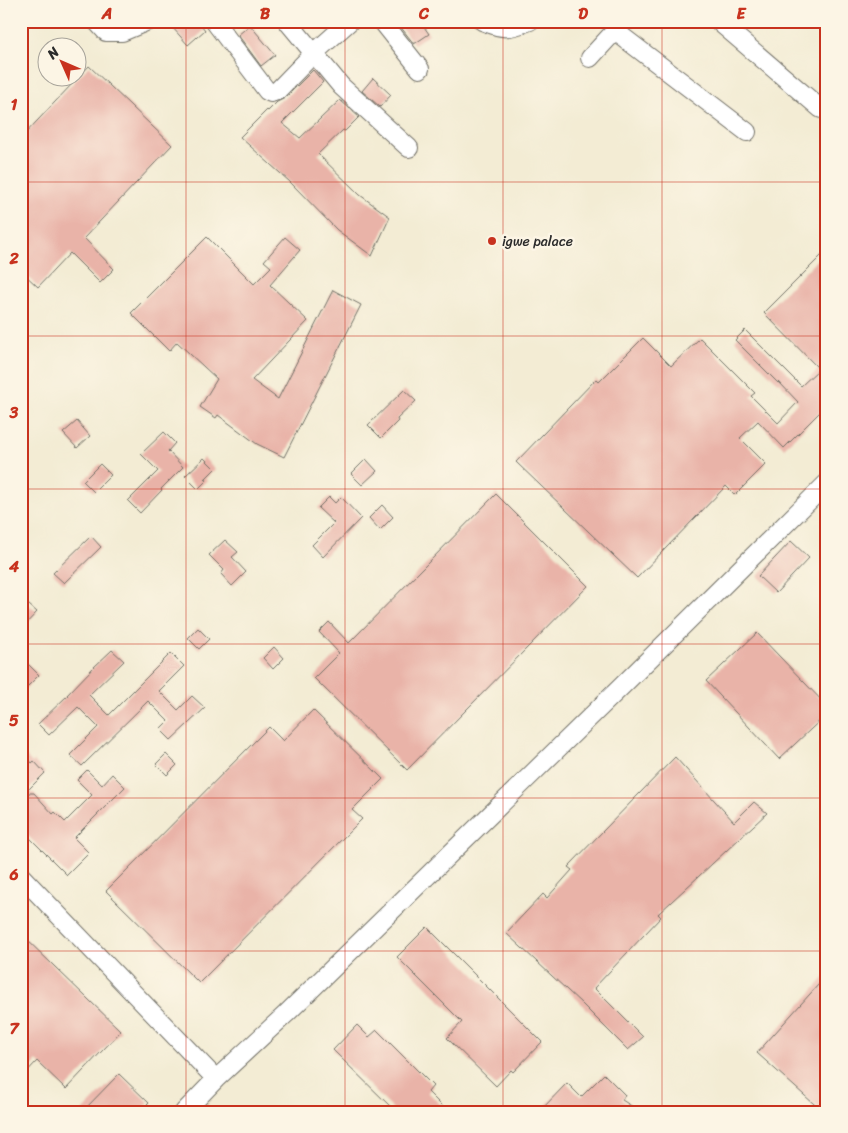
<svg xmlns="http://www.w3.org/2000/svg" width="848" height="1133" font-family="Sriracha,sans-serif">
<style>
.building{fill:#e9b3a8}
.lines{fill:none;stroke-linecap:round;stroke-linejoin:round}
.minor-casing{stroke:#716f66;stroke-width:20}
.minor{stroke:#fff;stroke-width:18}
.grid{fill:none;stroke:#c8321e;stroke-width:1;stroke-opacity:0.55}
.poi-dot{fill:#c8321e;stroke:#fcf5e5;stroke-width:2}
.labels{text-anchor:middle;stroke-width:5;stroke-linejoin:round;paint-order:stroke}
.poi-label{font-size:14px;fill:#2b2b2b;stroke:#fcf5e5;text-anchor:start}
.neatline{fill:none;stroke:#c8321e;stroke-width:2}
.grid-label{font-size:16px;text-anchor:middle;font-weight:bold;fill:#c8321e}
</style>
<rect width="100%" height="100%" fill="#fcf5e5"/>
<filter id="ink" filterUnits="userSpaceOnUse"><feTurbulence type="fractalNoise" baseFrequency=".02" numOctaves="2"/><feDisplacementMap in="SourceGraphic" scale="10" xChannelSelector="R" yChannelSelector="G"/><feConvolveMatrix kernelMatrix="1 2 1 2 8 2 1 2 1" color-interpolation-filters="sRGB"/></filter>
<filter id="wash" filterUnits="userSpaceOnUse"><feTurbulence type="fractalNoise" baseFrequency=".0096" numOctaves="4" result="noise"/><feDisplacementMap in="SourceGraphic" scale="20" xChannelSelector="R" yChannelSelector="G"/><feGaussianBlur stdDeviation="1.12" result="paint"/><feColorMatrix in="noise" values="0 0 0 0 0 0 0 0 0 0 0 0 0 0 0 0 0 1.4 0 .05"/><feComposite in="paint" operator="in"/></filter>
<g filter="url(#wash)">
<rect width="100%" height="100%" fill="#f3ecd4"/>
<g id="blocks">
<!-- building -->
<path class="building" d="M178,21H198L205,30L188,45L172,27Z
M396,21H420L429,34L414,44Z
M250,25L275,55L261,66L238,35Z
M89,66L172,145L84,238L114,269L100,283L70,253L38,287L21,271V162L27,156L21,151V138Z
M313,70L323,82L282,123L300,138L340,100L359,117L345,131L343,130L318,154L360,195L390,217L372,256L337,230L290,182L240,137L267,110L268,111L277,102L285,98Z
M373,78L391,95L380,107L362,91Z
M207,237L254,284L271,267L264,261L285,237L300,250L270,285L308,321L252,380L278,399L333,290L361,305L284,457L257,444L218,415L216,418L200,407L217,379L177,342L169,351L131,313Z
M827,250V405L784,448L758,421L740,438L766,464L735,495L726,486L637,578L516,462L596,379L599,382L643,338L671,366L700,338L755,393L751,396L778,423L798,402L779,382L778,383L735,340L745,330L801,386L819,369L764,313Z
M404,390L416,401L397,419L398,421L381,438L368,425Z
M77,421L90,436L77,448L63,433Z
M164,432L175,443L168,451L183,467L161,489L162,490L140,513L128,501L158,471L141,454Z
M204,458L215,469L205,479L207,480L198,489L185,476Z
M366,459L377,471L362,485L351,474Z
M100,464L111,475L94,492L83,481Z
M496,494L588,586L407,770L314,678L339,653L319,632L329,622L349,643Z
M329,497L335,503L341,497L361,518L323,557L312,545L334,523L318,508Z
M382,505L393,517L380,530L369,518Z
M91,536L101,547L64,583L53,573Z
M225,540L238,552L232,557L246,572L232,586L221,574L224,570L209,555Z
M791,541L809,558L776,593L758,576Z
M21,598L37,612L21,629Z
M198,628L209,639L199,649L188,638Z
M757,633L827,706V714L779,759L706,681Z
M274,647L284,658L273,669L263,658Z
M112,650L124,661L89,695L109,715L171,653L184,666L159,691L178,710L192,696L205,708L171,740L160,729L168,721L148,701L82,766L70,755L98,727L78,707L49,735L38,724L68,695H67L94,667Z
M27,663L39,675L21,693V669Z
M313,710L383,779L352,810L362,819L199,983L106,891L269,727L283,741Z
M21,751L32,763L34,761L45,773L25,793H34L53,814L55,812L65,822L92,795L77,780L87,770L102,785L112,774L125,787L74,838L89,853L67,875L21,829Z
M166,754L177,765L167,775L156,764Z
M675,757L734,822L754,802L767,813L658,914L661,917L594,988L643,1037L628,1050L582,1004L506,933L543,894L547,898L572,870L568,867Z
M427,927L542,1042L513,1072L511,1070L496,1086L447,1038L462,1022L397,957Z
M21,934L121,1031L66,1089L37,1061L21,1078Z
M827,975V1112H823L757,1053Z
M357,1025L369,1037L377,1030L433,1086L428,1092L448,1112H396L333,1050Z
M119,1074L149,1103L140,1112H82Z
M604,1074L625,1095L622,1100L641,1112H539L567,1083L581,1097Z"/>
</g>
</g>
<g filter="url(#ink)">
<use href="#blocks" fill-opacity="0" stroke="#716f66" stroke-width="1"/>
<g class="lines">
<!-- minor casing -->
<g class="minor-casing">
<path id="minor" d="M96,21L106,32H122L148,21
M214,21L267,91L271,93L277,91L313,54L350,21
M287,21L341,86L409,148
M382,21L420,69
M482,21C504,30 509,29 530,21
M718,21L821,109
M615,31L747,132
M590,58L624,21
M21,876L216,1079
M184,1112L216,1079L286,1014L623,685L827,483"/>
</g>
<!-- minor -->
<use href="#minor" class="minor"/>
</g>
</g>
<!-- grid -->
<path class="grid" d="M186,21V1112M345,21V1112M503,21V1112M662,21V1112M21,182H827M21,336H827M21,489H827M21,644H827M21,798H827M21,951H827"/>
<!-- markers -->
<circle class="poi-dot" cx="492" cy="241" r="5"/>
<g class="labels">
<!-- poi labels -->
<g class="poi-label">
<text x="502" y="246">igwe palace</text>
</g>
</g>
<!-- margin -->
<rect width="848" height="1133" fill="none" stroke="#fcf5e5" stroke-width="55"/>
<!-- north arrow -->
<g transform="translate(62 62) rotate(315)"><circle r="24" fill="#fcf5e5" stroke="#a8a49b"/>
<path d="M0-4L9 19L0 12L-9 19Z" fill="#c8321e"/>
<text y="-8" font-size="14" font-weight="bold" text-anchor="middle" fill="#2b2b2b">N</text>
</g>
<rect x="28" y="28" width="792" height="1078" class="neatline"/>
<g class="grid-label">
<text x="107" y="19">A</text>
<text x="265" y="19">B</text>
<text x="424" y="19">C</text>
<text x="583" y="19">D</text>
<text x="741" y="19">E</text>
<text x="14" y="110">1</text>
<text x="14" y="264">2</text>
<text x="14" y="418">3</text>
<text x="14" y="572">4</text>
<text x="14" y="726">5</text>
<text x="14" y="880">6</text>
<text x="14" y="1034">7</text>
</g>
</svg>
